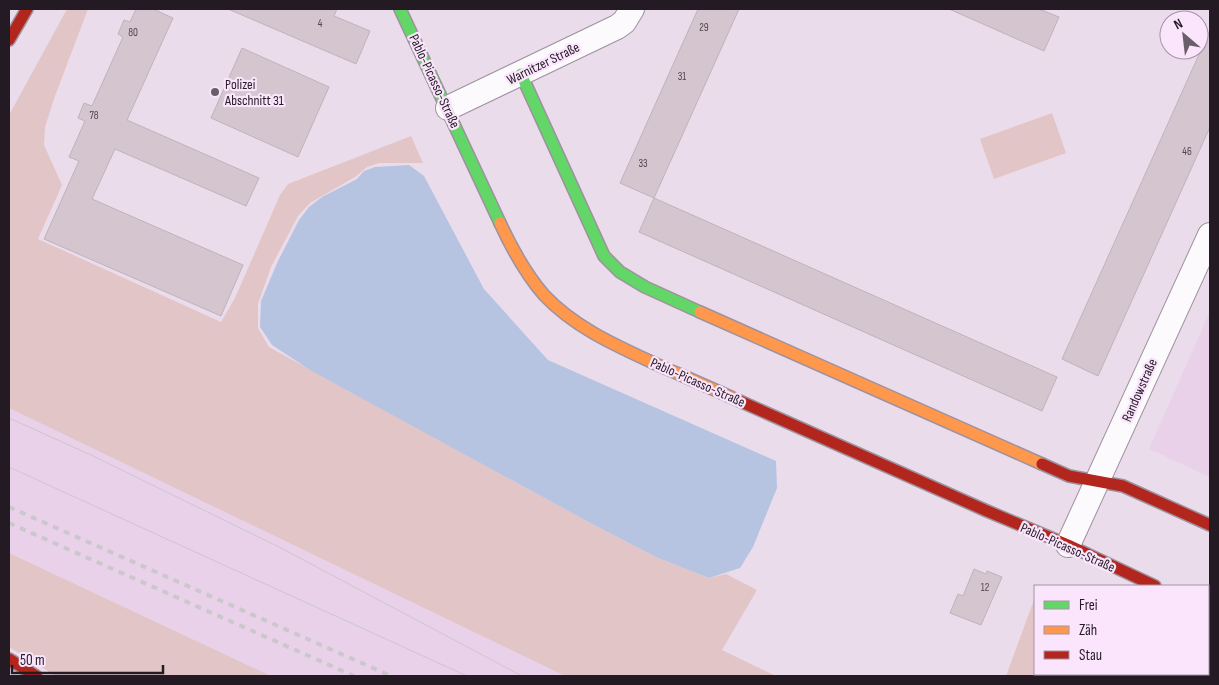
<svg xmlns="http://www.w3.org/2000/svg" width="1219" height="685" font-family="'Sofia Sans Condensed',sans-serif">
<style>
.built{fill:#e9d1ea}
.green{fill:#e2c5c7}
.water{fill:#b6c4e2}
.building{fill:#d4c5cf;stroke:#c0b2bb}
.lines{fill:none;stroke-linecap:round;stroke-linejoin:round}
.street-casing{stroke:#9d929e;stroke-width:26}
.fast-casing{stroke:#9d929e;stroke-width:14}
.slow-casing{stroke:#9d929e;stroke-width:14}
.jam-casing{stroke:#9d929e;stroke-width:14}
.street{stroke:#fcfafc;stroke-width:24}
.fast{stroke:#63d668;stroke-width:11}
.slow{stroke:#ff974d;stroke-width:11}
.jam{stroke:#b3261e;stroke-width:11}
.tram{stroke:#cbc7cc;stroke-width:1}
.rail{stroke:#cbc7cc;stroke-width:4;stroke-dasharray:6 6;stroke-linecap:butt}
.poi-dot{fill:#695e6a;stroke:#fbe5fc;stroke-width:2}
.labels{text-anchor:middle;stroke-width:4.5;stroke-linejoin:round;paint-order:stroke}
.number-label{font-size:11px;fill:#504650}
.street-label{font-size:14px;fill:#231a24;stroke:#fbe5fc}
.poi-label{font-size:14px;fill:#231a24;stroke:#fbe5fc;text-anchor:start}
</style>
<rect width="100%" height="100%" fill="#ebdcec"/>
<!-- built -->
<path class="built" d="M1210,311V477L1149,449Z
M9,408L565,676H271L9,553Z"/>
<!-- green -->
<path class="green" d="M67,9H88L55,96L45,127L44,145L62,185L38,239L221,322L235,298L280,195L288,184L411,136L423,163H379L367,167L355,177L310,203L298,216L271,267L258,304V328L269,347L594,525L658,558L709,578L726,574L757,590L722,650L776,676H565L9,408V115Z
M1052,113L1066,153L994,179L980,139Z
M9,553L271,676H56L9,647Z
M1035,597V674H1208V644L1210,645V676H1006Z"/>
<!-- water -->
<path class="water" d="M409,165L424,176L484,289L548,360L776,461L777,488L753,547L740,568L709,578L658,558L594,525L310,370L272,345L260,327L261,301L278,261L299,220L309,207L322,197L357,179L364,171L375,167Z"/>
<!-- building -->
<path class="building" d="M136,9H153L173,18L127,120L259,178L246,206L115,149L92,199L243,265L221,316L44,239L79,161L69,157L85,121L78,118L84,103L92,106L123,37L118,34L124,20L130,22Z
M228,9H337L334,16L370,31L356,64Z
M698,9H739L654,198L620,183Z
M949,9H1039L1059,17L1044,51Z
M1210,30V127L1098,376L1062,359Z
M242,48L329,87L298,157L211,118Z
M654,198L1057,377L1042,411L639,232Z
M974,569L986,574L987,571L1002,577L981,625L950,613L958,594L963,596Z"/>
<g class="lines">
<!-- street casing -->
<g class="street-casing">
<path id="street" d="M448,108L617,27L624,22L632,9
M1068,545L1210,235"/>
</g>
<!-- fast casing -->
<g class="fast-casing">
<path id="fast" d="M400,9L500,223
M521,74L604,256L620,272L645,287L700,312"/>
</g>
<!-- slow casing -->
<g class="slow-casing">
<path id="slow" d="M500,223C512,249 525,273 544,295C575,328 617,346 658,365C683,376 709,387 735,399
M700,312L1042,464
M1208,610L1210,611"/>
</g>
<!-- jam casing -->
<g class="jam-casing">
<path id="jam" d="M9,40L27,9
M735,399L987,511L1068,545L1155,586
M1042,464L1069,476L1123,486L1210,525
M9,659L36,676"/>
</g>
<!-- street -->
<use href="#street" class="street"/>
<!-- fast -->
<use href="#fast" class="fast"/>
<!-- slow -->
<use href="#slow" class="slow"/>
<!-- jam -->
<use href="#jam" class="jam"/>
<!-- tram -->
<path class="tram" d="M9,418L91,455L279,547L522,676
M9,467L467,676"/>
<!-- rail -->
<path class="rail" d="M9,507L391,676
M9,523L354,676"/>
</g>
<!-- markers -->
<circle class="poi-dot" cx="215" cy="92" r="5"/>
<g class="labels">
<!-- number labels -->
<g class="number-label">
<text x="320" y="27">4</text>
<text x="704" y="31">29</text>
<text x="133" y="36">80</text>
<text x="682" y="80">31</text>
<text x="94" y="119">78</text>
<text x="1187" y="155">46</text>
<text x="643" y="167">33</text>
<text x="985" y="591">12</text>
</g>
<!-- street labels -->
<g class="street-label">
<text transform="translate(543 63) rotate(-26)" y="5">Warnitzer Straße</text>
<text transform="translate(435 81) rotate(65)" y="5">Pablo-Picasso-Straße</text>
<text transform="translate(698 382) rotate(24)" y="5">Pablo-Picasso-Straße</text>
<text transform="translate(1139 390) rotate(-66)" y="5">Randowstraße</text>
<text transform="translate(1068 547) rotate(24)" y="5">Pablo-Picasso-Straße</text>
</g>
<!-- poi labels -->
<g class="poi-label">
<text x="225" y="89">Polizei<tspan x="225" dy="16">Abschnitt 31</tspan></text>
</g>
</g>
<!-- border -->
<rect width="1219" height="685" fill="none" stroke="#231a24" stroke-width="20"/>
<!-- legend -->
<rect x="1034" y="585" width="175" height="90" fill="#fbe5fc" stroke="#a594a6"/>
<rect x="1044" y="601" width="25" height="8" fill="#63d668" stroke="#a594a6"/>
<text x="1079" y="610" font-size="15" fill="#231a24">Frei</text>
<rect x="1044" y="626" width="25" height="8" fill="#ff974d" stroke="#a594a6"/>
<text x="1079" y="635" font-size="15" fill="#231a24">Zäh</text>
<rect x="1044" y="651" width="25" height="8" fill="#b3261e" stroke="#a594a6"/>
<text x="1079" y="660" font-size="15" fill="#231a24">Stau</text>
<!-- north arrow -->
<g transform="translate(1184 35) rotate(332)"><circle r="24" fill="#fbe5fc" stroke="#a594a6"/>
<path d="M0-4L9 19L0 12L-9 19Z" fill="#695e6a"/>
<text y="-8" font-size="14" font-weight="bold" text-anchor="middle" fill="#231a24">N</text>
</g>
<!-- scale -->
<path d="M12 665v8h151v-8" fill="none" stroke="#231a24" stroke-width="2.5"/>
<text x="20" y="665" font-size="15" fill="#231a24" stroke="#fbe5fc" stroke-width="4" paint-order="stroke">50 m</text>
</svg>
